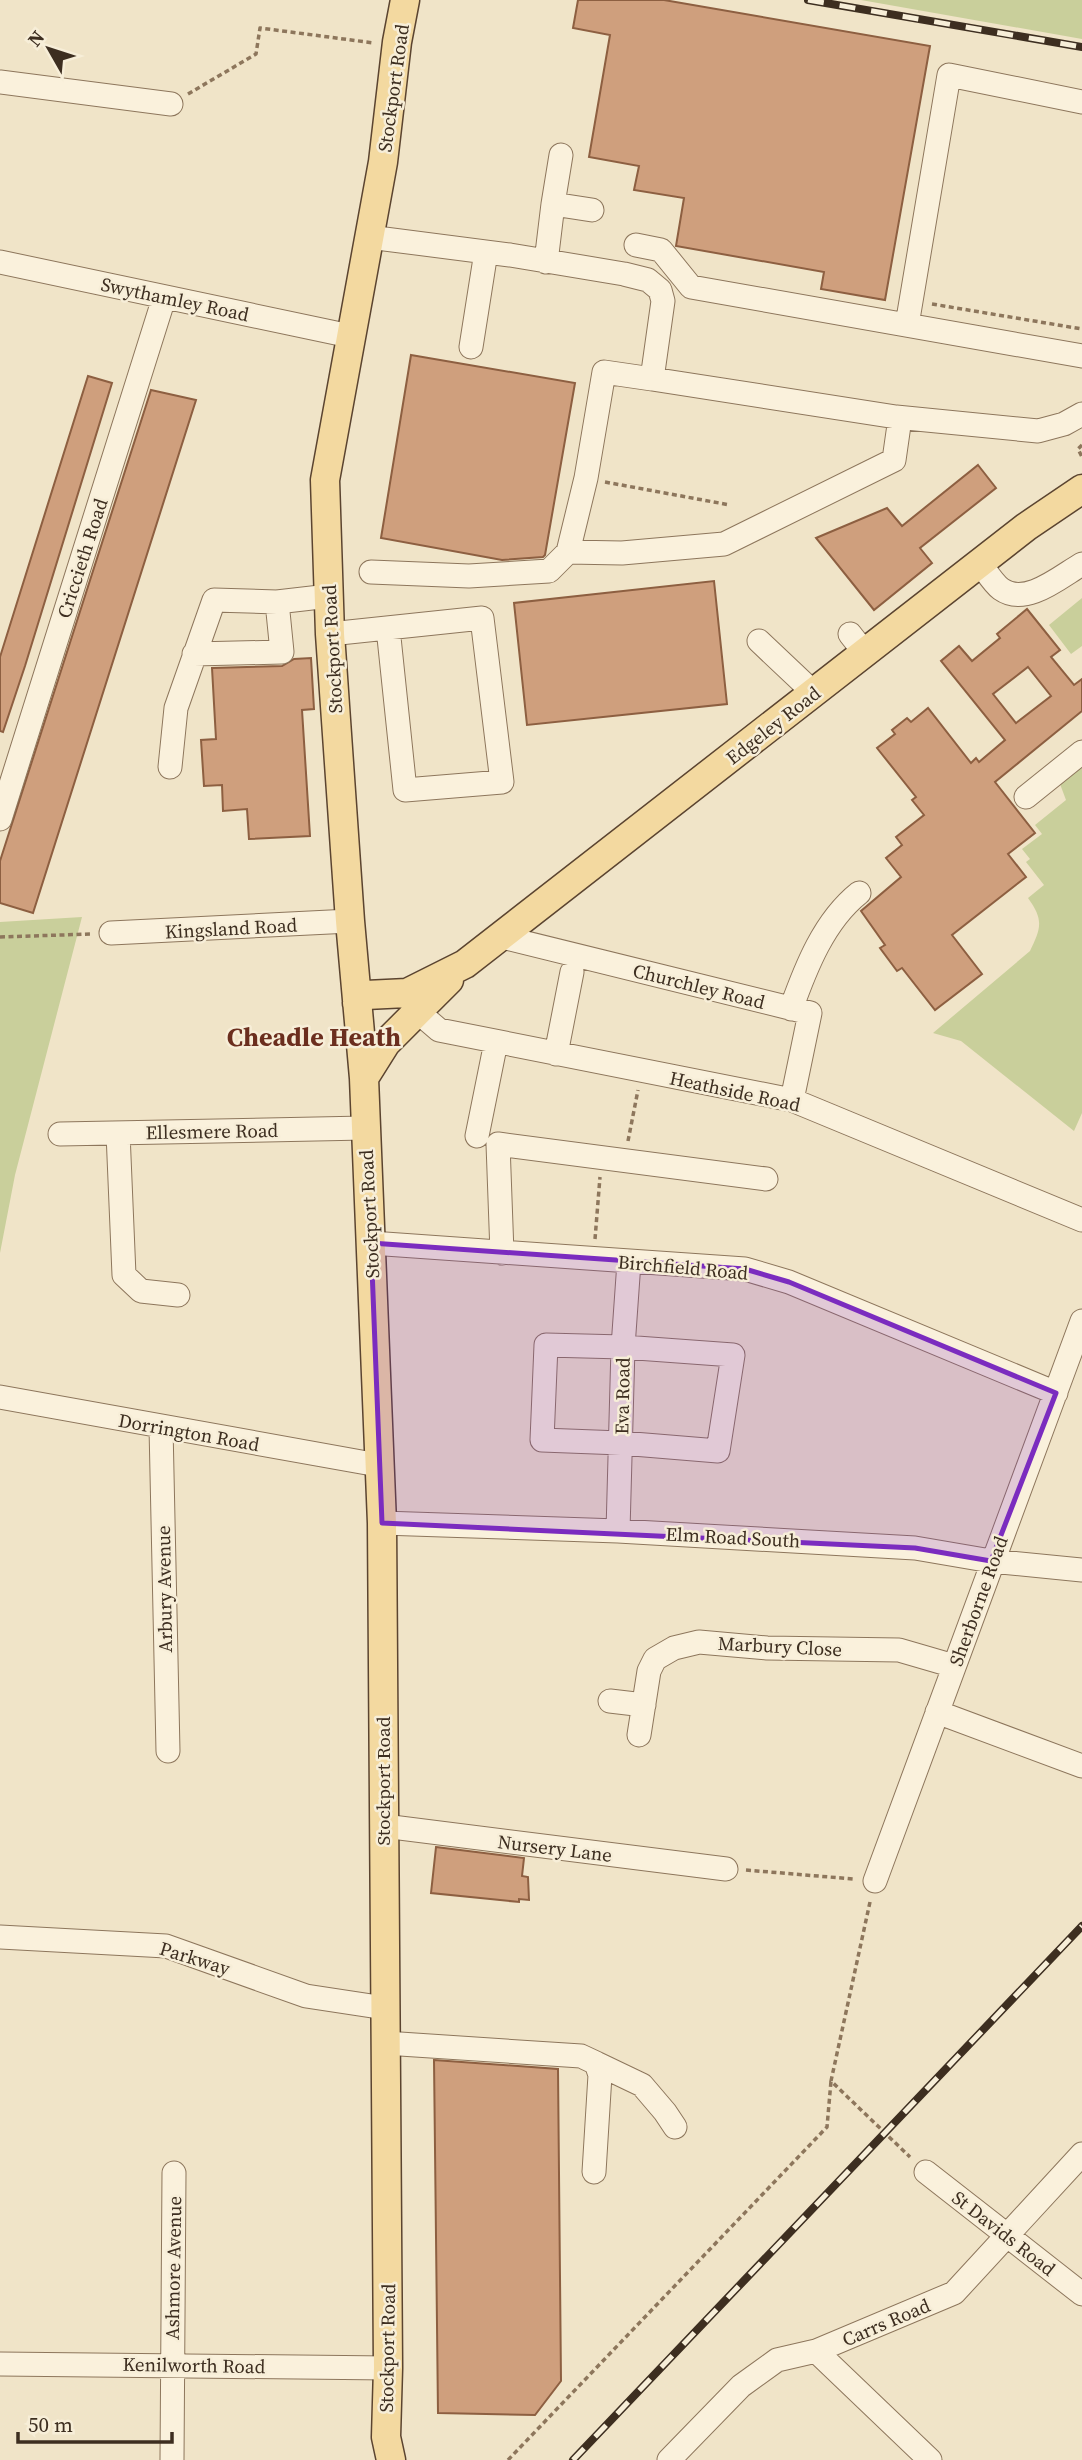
<svg xmlns="http://www.w3.org/2000/svg" width="1082" height="2460" font-family="'Source Serif 4',serif">
<style>
.green{fill:#c9cf9b}
.building{fill:#cf9f7d;stroke:#8d5f41;stroke-width:2;fill-rule:evenodd}
.lines{fill:none;stroke-linecap:round;stroke-linejoin:round}
.minor-casing{stroke:#8d765c;stroke-width:25}
.major-casing{stroke:#5b4430;stroke-width:31}
.path{stroke:#8d765c;stroke-width:3.5;stroke-dasharray:5 3.5;stroke-linecap:butt}
.minor{stroke:#faf1dc;stroke-width:23}
.major{stroke:#f3d9a0;stroke-width:28}
.rail-casing{stroke:#3d2e20;stroke-width:8}
.rail{stroke:#f7eed8;stroke-width:5;stroke-dasharray:16;stroke-linecap:butt}
.marked{fill:#7b2cbf;fill-opacity:0.2;stroke:#7b2cbf;stroke-width:5;stroke-linejoin:round}
.labels{text-anchor:middle;stroke-width:5;stroke-linejoin:round;paint-order:stroke}
.street-label{font-size:19px;fill:#3d2e20;stroke:#f7eed8}
.district-label{font-size:26px;font-weight:bold;fill:#6b2e1e;stroke:#f7eed8}
</style>
<rect width="100%" height="100%" fill="#f0e4c8"/>
<!-- green -->
<path class="green" d="M861,0H1082V39Z
M1082,598V646L1071,654L1049,625Z
M1082,766V1113L1074,1131L961,1041L933,1033L1030,951C1041,928 1044,920 1028,898L1044,885L1026,862L1030,859L1022,849L1042,834L1035,825L1066,800L1060,784Z
M82,917L15,1175L0,1253V922Z"/>
<!-- building -->
<path class="building" d="M578,0H664L930,46L885,300L821,289L824,272L676,246L684,198L634,190L639,166L589,157L610,35L573,28Z
M411,355L575,383L545,555L543,557L502,560L381,538Z
M88,376L112,383L25,666L3,732L0,731V657Z
M151,390L196,400L33,913L0,903V861Z
M978,465L996,488L920,548L932,563L874,610L816,538L887,508L902,526Z
M714,581L727,704L527,725L514,603Z
M1027,609L1060,650L1051,657L1074,685L1082,679V711L995,782L1035,833L1008,854L1026,877L952,935L982,974L935,1010L902,968L897,971L880,948L885,945L861,911L901,877L886,858L902,845L896,837L924,815L912,800L916,797L877,748L895,734L892,730L907,718L911,722L928,708L971,763L976,758L979,762L1005,740L941,661L959,646L972,661L1000,638L997,634ZM1028,667L1051,696L1016,723L993,694Z
M311,658L314,709L302,710L310,836L249,839L247,809L223,811L222,785L204,786L201,740L216,739L212,668L282,666L294,659Z
M436,1847L524,1858L522,1876L528,1877L529,1900L519,1899V1902L431,1893Z
M434,2060L558,2069L561,2381L535,2415L438,2413Z"/>
<g class="lines">
<!-- minor casing -->
<g class="minor-casing">
<path id="minor" d="M0,82L171,104
M553,204L592,210
M369,237L510,255L624,274L648,280L660,290L663,301L652,379L896,417L1038,431L1064,424L1082,414
M636,245L661,250L691,287L1082,356
M0,262L350,336
M546,262L553,204L561,155
M907,325L949,75L1082,102
M471,347L486,252
M568,552L586,478L604,372L652,379
M980,563C986,571 993,583 1001,589C1026,607 1061,576 1082,564
M371,572L469,576L549,571L568,552L622,553L724,544L894,460L900,418
M330,634L482,618L502,782L405,790L388,628
M850,634L865,653
M759,641L814,693
M194,654L282,652L277,602
M170,767L176,708L214,600L277,602L329,596
M1026,797L1082,752
M0,819L164,298
M111,933L350,921
M502,937L810,1013L792,1100
M791,1009C806,967 824,921 859,893
M418,1012L439,1030L792,1100L1082,1220
M556,1054L572,972
M118,1133L124,1275L141,1291L178,1295
M60,1134L365,1128
M477,1136L496,1042
M371,1243L745,1269L789,1282L1056,1393
M502,1253L498,1144L766,1179
M546,1345L623,1347L733,1355L718,1451L621,1443L542,1440Z
M0,1397L378,1465
M161,1427L168,1751
M382,1523L618,1531L915,1548L991,1561L1082,1570
M618,1531L623,1347L629,1262
M610,1701L644,1705
M937,1712L1082,1766
M639,1735L649,1671L655,1659L674,1648L699,1642L767,1648L899,1650L954,1666
M384,1826L726,1869
M875,1881L1082,1321
M0,1937L166,1946L306,1996L385,2008
M385,2043L581,2056L596,2063L600,2075L594,2172
M596,2063L642,2085L665,2112L675,2127
M926,2172L1082,2294
M816,2351L930,2460
M0,2364L388,2368
M172,2460L174,2173
M669,2460L741,2386L777,2360L816,2351L954,2293L1082,2154"/>
</g>
<!-- major casing -->
<g class="major-casing">
<path id="major" d="M357,1003L366,995L407,993L465,964L1026,527L1082,489
M364,1078L386,1043L449,980
M391,2460L386,2437L388,2368L382,1523L364,1078L350,921L330,634L325,480L383,162L397,42L405,0"/>
</g>
<!-- path -->
<path class="path" d="M188,94L256,54L260,28L374,43
M932,304L1082,329
M1082,445L1078,449L1082,457
M605,482L730,505
M0,937L92,934
M628,1141L638,1090
M595,1239L600,1177
M746,1870L853,1879
M870,1902L831,2081L910,2157
M508,2460L827,2127L831,2081"/>
<!-- minor -->
<use href="#minor" class="minor"/>
<!-- major -->
<use href="#major" class="major"/>
<!-- rail casing -->
<g class="rail-casing">
<path id="rail" d="M808,0L1082,47
M573,2460L1082,1926"/>
</g>
<!-- rail -->
<use href="#rail" class="rail"/>
</g>
<!-- marked area -->
<path class="marked" d="M371,1243L745,1269L789,1282L1056,1393L991,1561L915,1548L382,1523Z"/>
<g class="labels">
<!-- street labels -->
<g class="street-label">
<text transform="translate(393 88) rotate(-82)" y="7">Stockport Road</text>
<text transform="translate(175 299) rotate(12)" y="7">Swythamley Road</text>
<text transform="translate(82 558) rotate(-72)" y="7">Criccieth Road</text>
<text transform="translate(332 649) rotate(-93)" y="7">Stockport Road</text>
<text transform="translate(773 725) rotate(-38)" y="7">Edgeley Road</text>
<text transform="translate(231 928) rotate(-3)" y="7">Kingsland Road</text>
<text transform="translate(699 986) rotate(14)" y="7">Churchley Road</text>
<text transform="translate(735 1091) rotate(12)" y="7">Heathside Road</text>
<text transform="translate(212 1131) rotate(-1)" y="7">Ellesmere Road</text>
<text transform="translate(369 1214) rotate(-93)" y="7">Stockport Road</text>
<text transform="translate(683 1267) rotate(5)" y="7">Birchfield Road</text>
<text transform="translate(622 1396) rotate(-89)" y="7">Eva Road</text>
<text transform="translate(189 1432) rotate(10)" y="7">Dorrington Road</text>
<text transform="translate(733 1537) rotate(3)" y="7">Elm Road South</text>
<text transform="translate(164 1589) rotate(-91)" y="7">Arbury Avenue</text>
<text transform="translate(978 1601) rotate(-70)" y="7">Sherborne Road</text>
<text transform="translate(780 1646) rotate(3)" y="7">Marbury Close</text>
<text transform="translate(383 1781) rotate(-90)" y="7">Stockport Road</text>
<text transform="translate(555 1848) rotate(7)" y="7">Nursery Lane</text>
<text transform="translate(195 1958) rotate(17)" y="7">Parkway</text>
<text transform="translate(1004 2233) rotate(38)" y="7">St Davids Road</text>
<text transform="translate(173 2268) rotate(-89)" y="7">Ashmore Avenue</text>
<text transform="translate(886 2322) rotate(-23)" y="7">Carrs Road</text>
<text transform="translate(387 2348) rotate(-89)" y="7">Stockport Road</text>
<text transform="translate(194 2365) rotate(1)" y="7">Kenilworth Road</text>
</g>
<!-- district labels -->
<g class="district-label">
<text x="314" y="1046">Cheadle Heath</text>
</g>
</g>
<!-- north arrow -->
<g transform="translate(49 49) rotate(309)" stroke="#f7eed8" stroke-width="5" paint-order="stroke">
<path d="M0-5L12 26L0 18L-12 26Z" fill="#3d2e20"/>
<text y="-10" font-size="19" font-weight="bold" text-anchor="middle" fill="#3d2e20">N</text>
</g>
<!-- scale -->
<path d="M18 2432v10h154v-10" fill="none" stroke="#3d2e20" stroke-width="3.5"/>
<text x="28" y="2432" font-size="21" fill="#3d2e20" stroke="#f7eed8" stroke-width="5" paint-order="stroke">50 m</text>
</svg>
